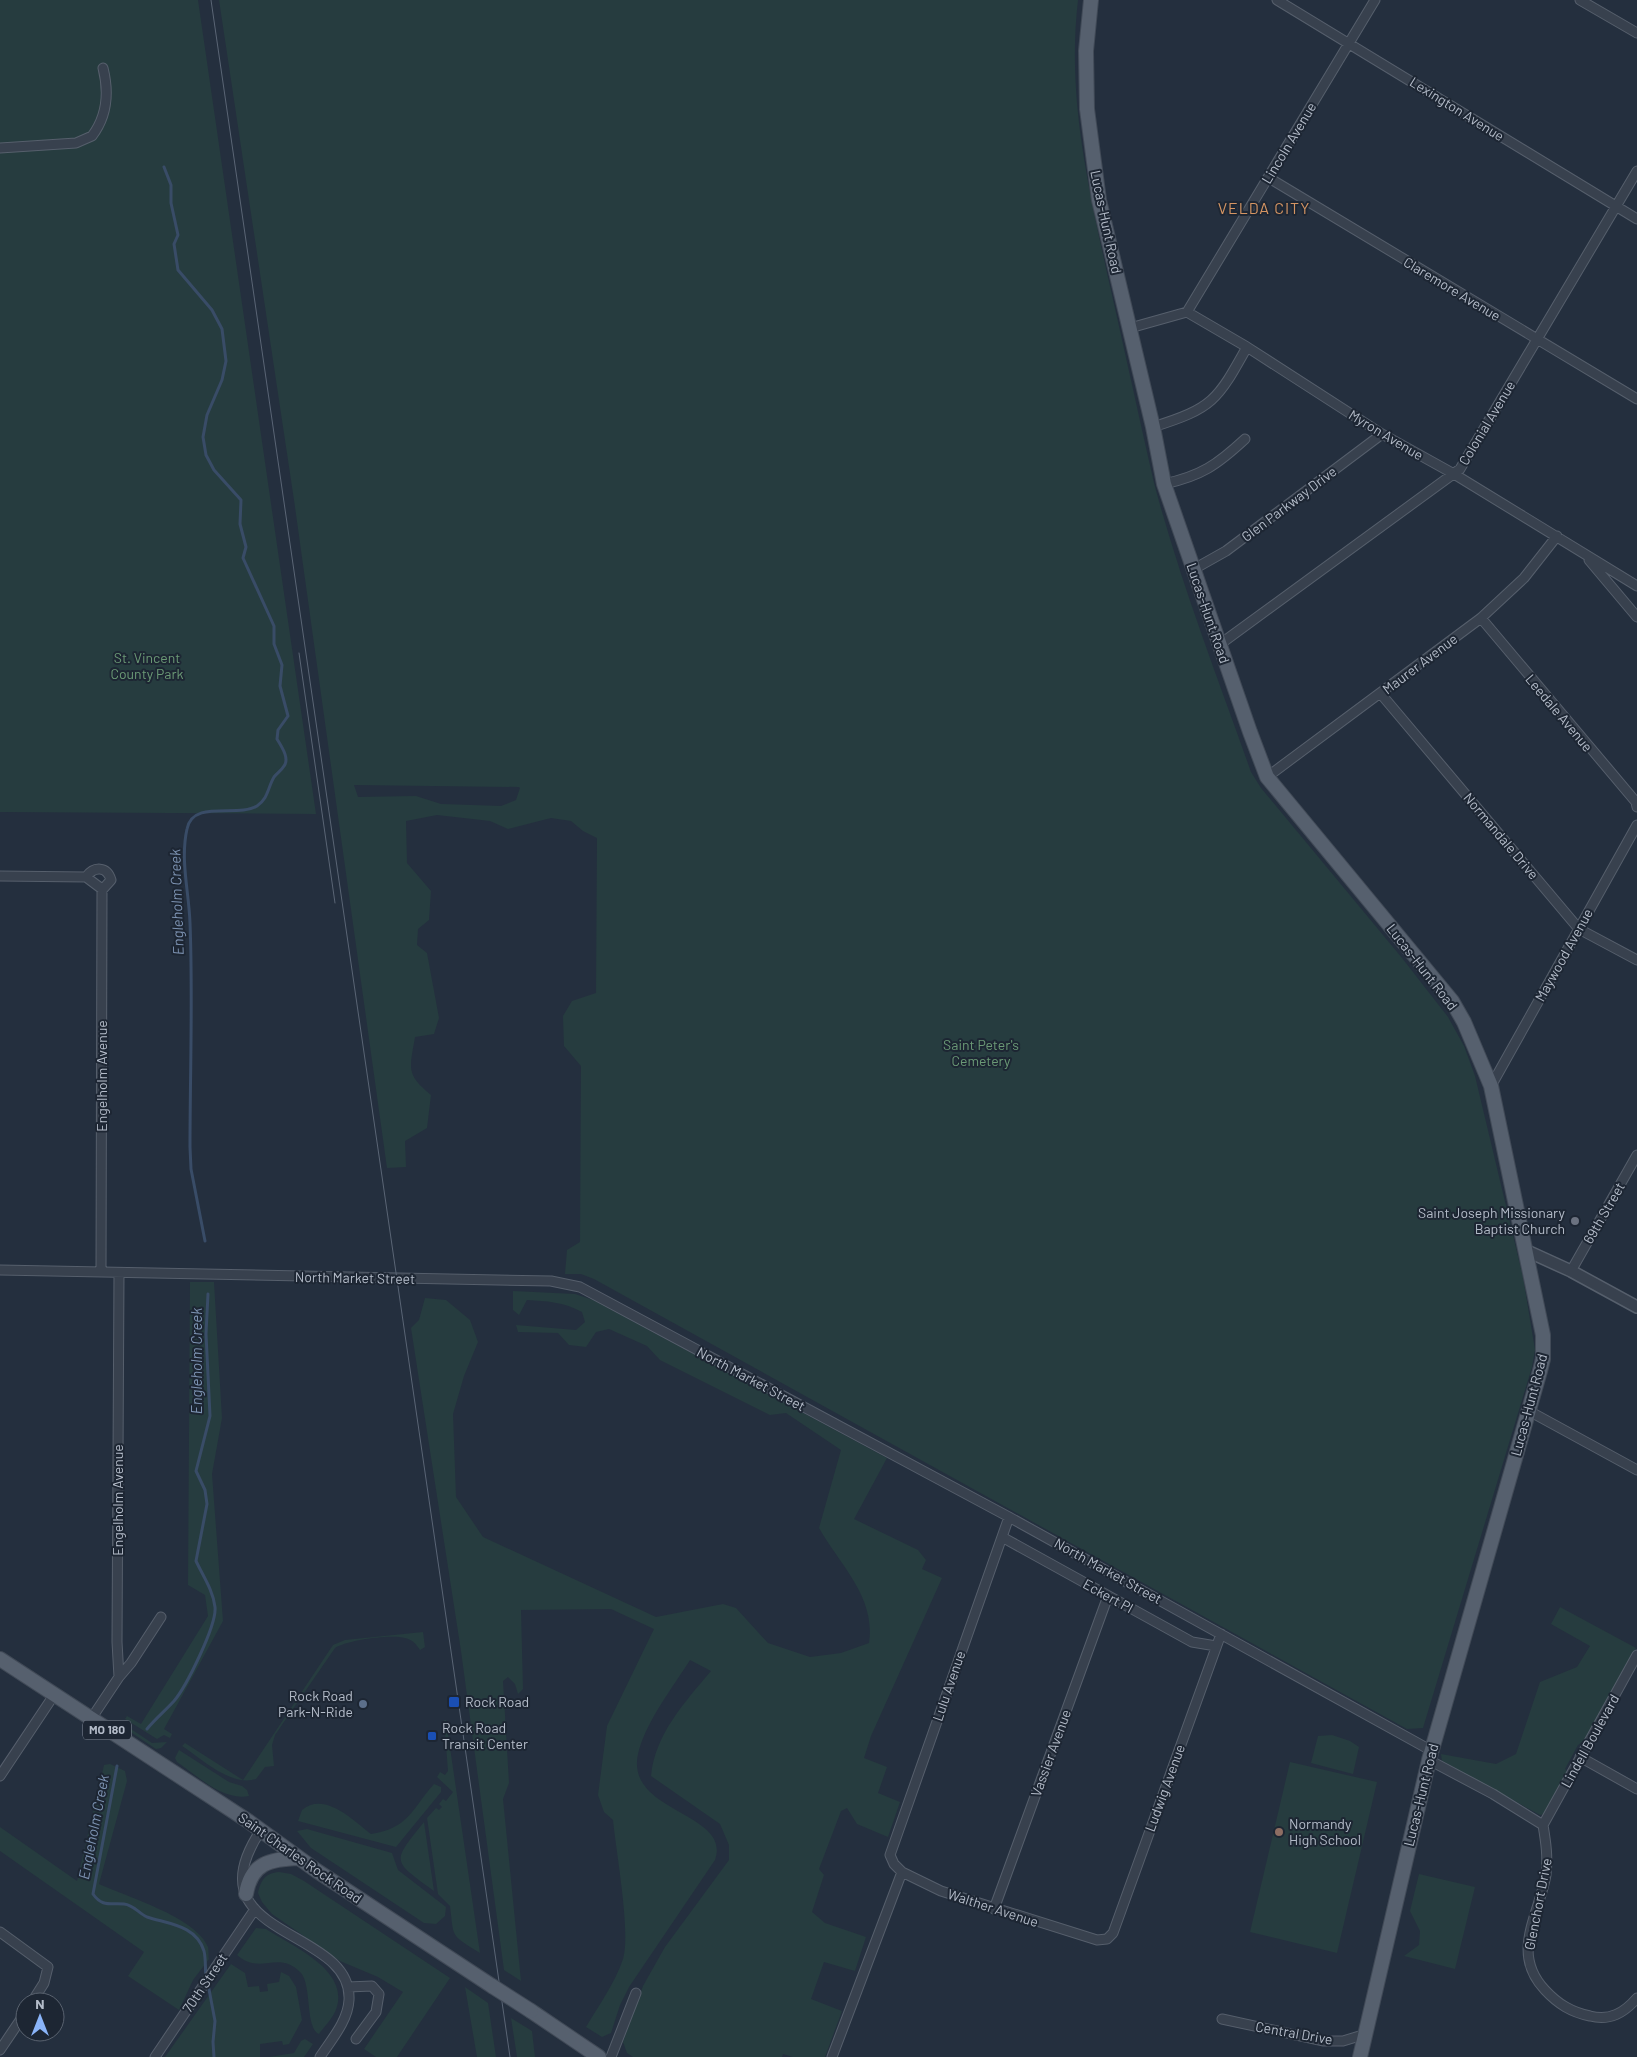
<svg xmlns="http://www.w3.org/2000/svg" width="1637" height="2057" font-family="Barlow,sans-serif">
<style>
.green{fill:#263c3f;fill-rule:evenodd}
.lines{fill:none;stroke-linecap:round;stroke-linejoin:round}
.stream{stroke:#394c67;stroke-width:3}
.minor-casing{stroke:#565f6c;stroke-width:11}
.tertiary-casing{stroke:#565f6c;stroke-width:14}
.primary-casing{stroke:#414a57;stroke-width:16}
.minor{stroke:#38414e;stroke-width:9}
.tertiary{stroke:#38414e;stroke-width:11}
.primary{stroke:#56606e;stroke-width:14}
.tram{stroke:#5a6575;stroke-width:1}
.primary-bridge-casing{stroke:#414a57;stroke-width:16;stroke-linecap:butt}
.primary-bridge{stroke:#56606e;stroke-width:14}
.worship-dot{fill:#6b7280;stroke:#1d2633;stroke-width:2}
.transit-dot{fill:#1a4fb4;stroke:#1d2633;stroke-width:2}
.service-dot{fill:#5c6f8a;stroke:#1d2633;stroke-width:2}
.education-dot{fill:#8d6e63;stroke:#1d2633;stroke-width:2}
.labels{text-anchor:middle;stroke-width:4;stroke-linejoin:round;paint-order:stroke}
.shield{fill:#1d2633;stroke:#878f9c;stroke-width:1}
.shield-label{font-size:12px;font-weight:bold;fill:#b4bcc9}
.street-label{font-size:14px;fill:#b4bcc9;stroke:#1d2633}
.park-label{font-size:14px;fill:#6b9a76;stroke:#1d2633}
.poi-label{font-size:14px;fill:#b4bcc9;stroke:#1d2633;text-anchor:start}
.water-label{font-size:15px;font-style:italic;fill:#7c92b1;stroke:#1d2633}
.quarter-label{font-size:16px;letter-spacing:1px;fill:#d59563;stroke:#1d2633}
</style>
<rect width="100%" height="100%" fill="#242f3e"/>
<!-- green -->
<path class="green" d="M0,0H198L316,814L0,812Z
M219,0H1078C1067,95 1087,180 1107,273C1123,343 1138,413 1154,483C1180,581 1217,676 1251,772L1261,788L1402,958L1448,1017L1464,1046L1475,1076L1523,1277L1535,1350L1532,1367L1423,1728L1407,1729L594,1279L581,1274H565L567,1250L580,1242L581,1066L564,1046L563,1016L572,1001L596,993L597,838L583,831L571,821L551,818L508,829L490,821L437,815L406,821L407,863L431,891L429,920L418,929L417,945L427,953L439,1018L434,1034L415,1037C410,1068 405,1074 431,1095L427,1128L405,1141L406,1167L387,1168L294,500ZM354,785L519,787L520,788L516,800L501,806L441,804L416,796L358,797Z
M190,1282H214L222,1418L212,1474L223,1621L164,1729L172,1734L170,1738L164,1735L157,1739L125,1719L127,1716L141,1724L208,1616L205,1595L188,1585Z
M513,1291L575,1294L593,1300L887,1458L854,1519L918,1550L926,1560L922,1569L942,1578L871,1736L864,1758L887,1767L878,1793L900,1802L888,1837L857,1824L847,1808L841,1811L819,1869L824,1875L812,1912L825,1923L866,1937L855,1971L824,1962L811,1999L842,2011L825,2057H793L783,2054L782,2057H633L627,2053L623,2042L643,1986L665,1947L729,1860V1845L720,1824L651,1776C655,1734 685,1702 711,1671L690,1660C673,1687 645,1723 638,1754C625,1813 732,1812 715,1860L629,1987L620,2005L611,2033L602,2037L586,2027C599,2005 615,1983 623,1959C631,1933 616,1851 613,1820L604,1812L598,1795L607,1726L654,1629L611,1609L521,1610L523,1689L518,1694L515,1684L508,1677L503,1681L509,1783L503,1799L521,1981L504,1970L461,1651L411,1328L419,1320L425,1298L446,1300L470,1320L478,1342L464,1376L453,1414L456,1497L483,1537L656,1617L723,1604L736,1608L768,1643L810,1657L841,1653L869,1643C876,1597 840,1565 819,1528L841,1450L786,1413L770,1415L660,1360L647,1346L609,1329L596,1332L586,1347L569,1345L558,1333L518,1332L516,1325L576,1330L585,1322L582,1312C564,1302 546,1301 527,1300L519,1315L513,1310Z
M1560,1607L1636,1648L1588,1738L1578,1745L1565,1769L1568,1772L1545,1814L1540,1815L1442,1761L1441,1754L1496,1764L1516,1754L1540,1682L1577,1667L1590,1646L1551,1624Z
M423,1632L425,1647L420,1650C416,1644 413,1640 405,1638C391,1634 347,1640 335,1648L275,1735L272,1745L274,1766L265,1767L256,1779C231,1787 202,1759 182,1746L185,1743L243,1780L333,1645L345,1640Z
M444,1720H446L480,1953C450,1934 454,1939 450,1906L438,1894L427,1818L436,1808L439,1810L442,1807L439,1804L443,1799L446,1801L453,1792L437,1777L440,1772L445,1775L448,1771Z
M122,1723L152,1743L167,1742L161,1748L156,1749L123,1727Z
M1332,1735L1350,1741L1359,1747L1353,1774L1311,1763L1318,1736Z
M179,1750L229,1782L242,1786L247,1790L249,1796C222,1801 198,1776 177,1762L175,1758Z
M1290,1762L1377,1782L1337,1953L1250,1932Z
M110,1764L125,1771L127,1781L99,1884C127,1897 196,1917 208,1947C209,1950 208,1956 209,1959L193,1980L179,2010L128,1976L144,1952L0,1851V1827L77,1881L104,1765Z
M434,1784L441,1787V1792L396,1847L298,1821L302,1810C324,1791 353,1820 371,1834C409,1828 411,1810 434,1784Z
M424,1822L434,1891C392,1860 391,1863 424,1822Z
M307,1829L392,1853L398,1870L446,1907L445,1916L436,1924L424,1923L311,1848L297,1831Z
M279,1872L291,1874L304,1881L450,1978L397,2057H376L364,2049L403,1992L378,1977L340,1961L272,1914L262,1902L258,1893C261,1880 265,1873 279,1872Z
M1419,1874L1475,1887L1455,1969L1404,1956L1419,1945L1420,1931L1410,1911Z
M256,1928L266,1929C293,1947 353,1971 335,2012C331,2020 324,2027 319,2034C305,2028 312,1986 301,1973C278,1949 261,1976 237,1955Z
M231,1964L245,1973L248,1987L259,1986L260,1992L268,1991L267,1984L279,1982L281,1972L289,1976L296,1987L302,2020L289,2044L283,2045L282,2041L260,2044V2057H165Z
M465,1987L488,2003L496,2057H477Z
M511,2018L532,2031L535,2057H517Z
M305,2039L313,2044L304,2057H269L294,2053L301,2041Z"/>
<g class="lines">
<!-- stream -->
<path class="stream" d="M164,167L171,185V203L178,235L174,244L178,270L212,310L222,329L226,361L222,380L207,415L203,437L206,455L214,470L241,500L240,524L246,547L243,558L274,626V644L282,665L280,686L288,716L278,730L277,739C281,746 290,758 284,766C281,771 277,773 274,777C268,787 268,799 257,806C238,818 193,799 187,829C180,860 189,892 190,923C193,997 190,1072 190,1147L191,1169L205,1241
M147,1729C155,1719 165,1711 174,1701C186,1687 217,1625 215,1607C213,1590 203,1576 196,1561L207,1504L205,1490L196,1471L210,1416L206,1334L208,1294
M117,1766L93,1894C102,1907 110,1903 124,1904C134,1905 138,1913 147,1917C168,1924 196,1925 204,1951C206,1959 205,1969 206,1978
M208,1984L215,2021L213,2042L214,2057"/>
<!-- minor casing -->
<g class="minor-casing">
<path id="minor" d="M1277,0L1637,219
M1580,0L1637,33
M0,148L76,143L92,136C108,115 109,92 103,68
M1269,178L1637,399
M1187,312L1375,0
M1130,328L1187,312L1247,347L1382,434L1454,474L1637,586
M1153,427C1213,408 1217,401 1247,347
M1164,484C1201,476 1217,465 1245,439
M1589,560L1637,617
M1194,569L1226,551L1382,434
M1481,618L1636,802L1637,807
M1219,645L1460,469L1637,171
M1381,694L1579,929L1637,960
M1267,777L1481,618L1524,578L1557,536
M0,876L86,877L102,889L101,1272
M86,877C94,866 107,866 111,880L102,890
M1491,1086L1637,825
M0,1270L551,1281L580,1287L1009,1517L1432,1751
M1571,1271L1637,1155
M1529,1411L1637,1470
M1009,1517L890,1855L894,1864L902,1872L941,1891L1097,1940L1107,1939L1113,1933L1221,1634
M1002,1537L1192,1642L1216,1646
M119,1677L131,1663L161,1617
M91,1719L119,1677L117,1642L119,1273
M1580,1757L1637,1789
M1429,1760L1493,1794L1543,1825
M0,1776L54,1695
M1543,1825C1546,1843 1548,1857 1546,1875C1539,1915 1510,1953 1545,1990C1558,2004 1571,2012 1590,2016C1610,2021 1624,2013 1637,1998
M1543,1825L1637,1655
M261,1830C188,1939 353,1926 349,2000C348,2021 331,2040 320,2057
M994,1909L1108,1596
M0,1932L48,1967L44,1983L32,2002
M348,1987L372,1986L379,1994L376,2012L356,2039
M1222,2019L1324,2041H1343L1366,2034
M0,2050L25,2013
M155,2057L255,1909
M611,2057L636,1993
M832,2057L902,1872"/>
</g>
<!-- tertiary casing -->
<g class="tertiary-casing">
<path id="tertiary" d="M1525,1250L1571,1271L1637,1307"/>
</g>
<!-- primary casing -->
<g class="primary-casing">
<path id="primary" d="M1091,0L1086,51L1087,109L1099,200L1153,427L1164,484L1250,732L1267,777L1452,1001L1464,1022L1491,1086L1543,1335V1359L1540,1371L1429,1760L1360,2057
M0,1659L248,1821L317,1871L492,1986
M246,1894C251,1863 270,1859 299,1858
M531,2011L599,2057"/>
</g>
<!-- minor -->
<use href="#minor" class="minor"/>
<!-- tertiary -->
<use href="#tertiary" class="tertiary"/>
<!-- primary -->
<use href="#primary" class="primary"/>
<!-- tram -->
<path class="tram" d="M211,0L510,2057
M299,653L335,903"/>
<!-- primary-bridge casing -->
<g class="primary-bridge-casing">
<path id="primary-bridge" d="M492,1986L531,2011"/>
</g>
<!-- primary-bridge -->
<use href="#primary-bridge" class="primary-bridge"/>
</g>
<!-- markers -->
<circle class="worship-dot" cx="1575" cy="1221" r="5"/>
<g class="transit-dot">
<rect x="448" y="1696" width="12" height="12" rx="2.5"/>
<rect x="427" y="1731" width="10" height="10" rx="2.5"/>
</g>
<circle class="service-dot" cx="363" cy="1704" r="5"/>
<circle class="education-dot" cx="1279" cy="1832" r="5"/>
<g class="labels">
<!-- shield labels -->
<rect class="shield" x="83" y="1720.5" width="48" height="19" rx="4"/>
<g class="shield-label">
<text x="107" y="1734">MO 180</text>
</g>
<!-- street labels -->
<g class="street-label">
<text transform="translate(1457 109) rotate(32)" y="5">Lexington Avenue</text>
<text transform="translate(1289 143) rotate(-59)" y="5">Lincoln Avenue</text>
<text transform="translate(1106 222) rotate(78)" y="5">Lucas-Hunt Road</text>
<text transform="translate(1452 289) rotate(31)" y="5">Claremore Avenue</text>
<text transform="translate(1487 423) rotate(-59)" y="5">Colonial Avenue</text>
<text transform="translate(1386 435) rotate(31)" y="5">Myron Avenue</text>
<text transform="translate(1289 504) rotate(-37)" y="5">Glen Parkway Drive</text>
<text transform="translate(1208 613) rotate(71)" y="5">Lucas-Hunt Road</text>
<text transform="translate(1420 664) rotate(-37)" y="5">Maurer Avenue</text>
<text transform="translate(1559 713) rotate(50)" y="5">Leedale Avenue</text>
<text transform="translate(1501 836) rotate(50)" y="5">Normandale Drive</text>
<text transform="translate(1564 955) rotate(-61)" y="5">Maywood Avenue</text>
<text transform="translate(1422 967) rotate(52)" y="5">Lucas-Hunt Road</text>
<text transform="translate(102 1076) rotate(-90)" y="5">Engelholm Avenue</text>
<text transform="translate(1604 1213) rotate(-60)" y="5">69th Street</text>
<text transform="translate(355 1278) rotate(1)" y="5">North Market Street</text>
<text transform="translate(751 1379) rotate(28)" y="5">North Market Street</text>
<text transform="translate(1529 1405) rotate(-75)" y="5">Lucas-Hunt Road</text>
<text transform="translate(118 1500) rotate(-90)" y="5">Engelholm Avenue</text>
<text transform="translate(1108 1571) rotate(29)" y="5">North Market Street</text>
<text transform="translate(1108 1596) rotate(29)" y="5">Eckert Pl</text>
<text transform="translate(949 1686) rotate(-71)" y="5">Lulu Avenue</text>
<text transform="translate(1590 1741) rotate(-61)" y="5">Lindell Boulevard</text>
<text transform="translate(1051 1753) rotate(-70)" y="5">Vassier Avenue</text>
<text transform="translate(1165 1788) rotate(-70)" y="5">Ludwig Avenue</text>
<text transform="translate(1421 1795) rotate(-76)" y="5">Lucas-Hunt Road</text>
<text transform="translate(300 1858) rotate(35)" y="5">Saint Charles Rock Road</text>
<text transform="translate(1538 1904) rotate(-79)" y="5">Glenchort Drive</text>
<text transform="translate(993 1908) rotate(18)" y="5">Walther Avenue</text>
<text transform="translate(205 1983) rotate(-56)" y="5">70th Street</text>
<text transform="translate(1294 2033) rotate(10)" y="5">Central Drive</text>
</g>
<!-- park labels -->
<g class="park-label">
<text x="147" y="663">St. Vincent<tspan x="147" dy="16">County Park</tspan></text>
<text x="981" y="1050">Saint Peter's<tspan x="981" dy="16">Cemetery</tspan></text>
</g>
<!-- poi labels -->
<g class="poi-label">
<text x="1565" y="1218" text-anchor="end">Saint Joseph Missionary<tspan x="1565" dy="16">Baptist Church</tspan></text>
<text x="353" y="1701" text-anchor="end">Rock Road<tspan x="353" dy="16">Park-N-Ride</tspan></text>
<text x="465" y="1707">Rock Road</text>
<text x="442" y="1733">Rock Road<tspan x="442" dy="16">Transit Center</tspan></text>
<text x="1289" y="1829">Normandy<tspan x="1289" dy="16">High School</tspan></text>
</g>
<!-- water labels -->
<g class="water-label">
<text transform="translate(177 902) rotate(-92)" y="5">Engleholm Creek</text>
<text transform="translate(197 1361) rotate(-90)" y="5">Engleholm Creek</text>
<text transform="translate(94 1827) rotate(-79)" y="5">Engleholm Creek</text>
</g>
<!-- quarter labels -->
<g class="quarter-label">
<text x="1264" y="214">VELDA CITY</text>
</g>
</g>
<!-- north arrow -->
<g transform="translate(40 2017)"><circle r="24" fill="#1d2633" stroke="#59626f"/>
<path d="M0-4L9 19L0 12L-9 19Z" fill="#8ab4f8"/>
<text y="-8" font-size="14" font-weight="bold" text-anchor="middle" fill="#b4bcc9">N</text>
</g>
</svg>
